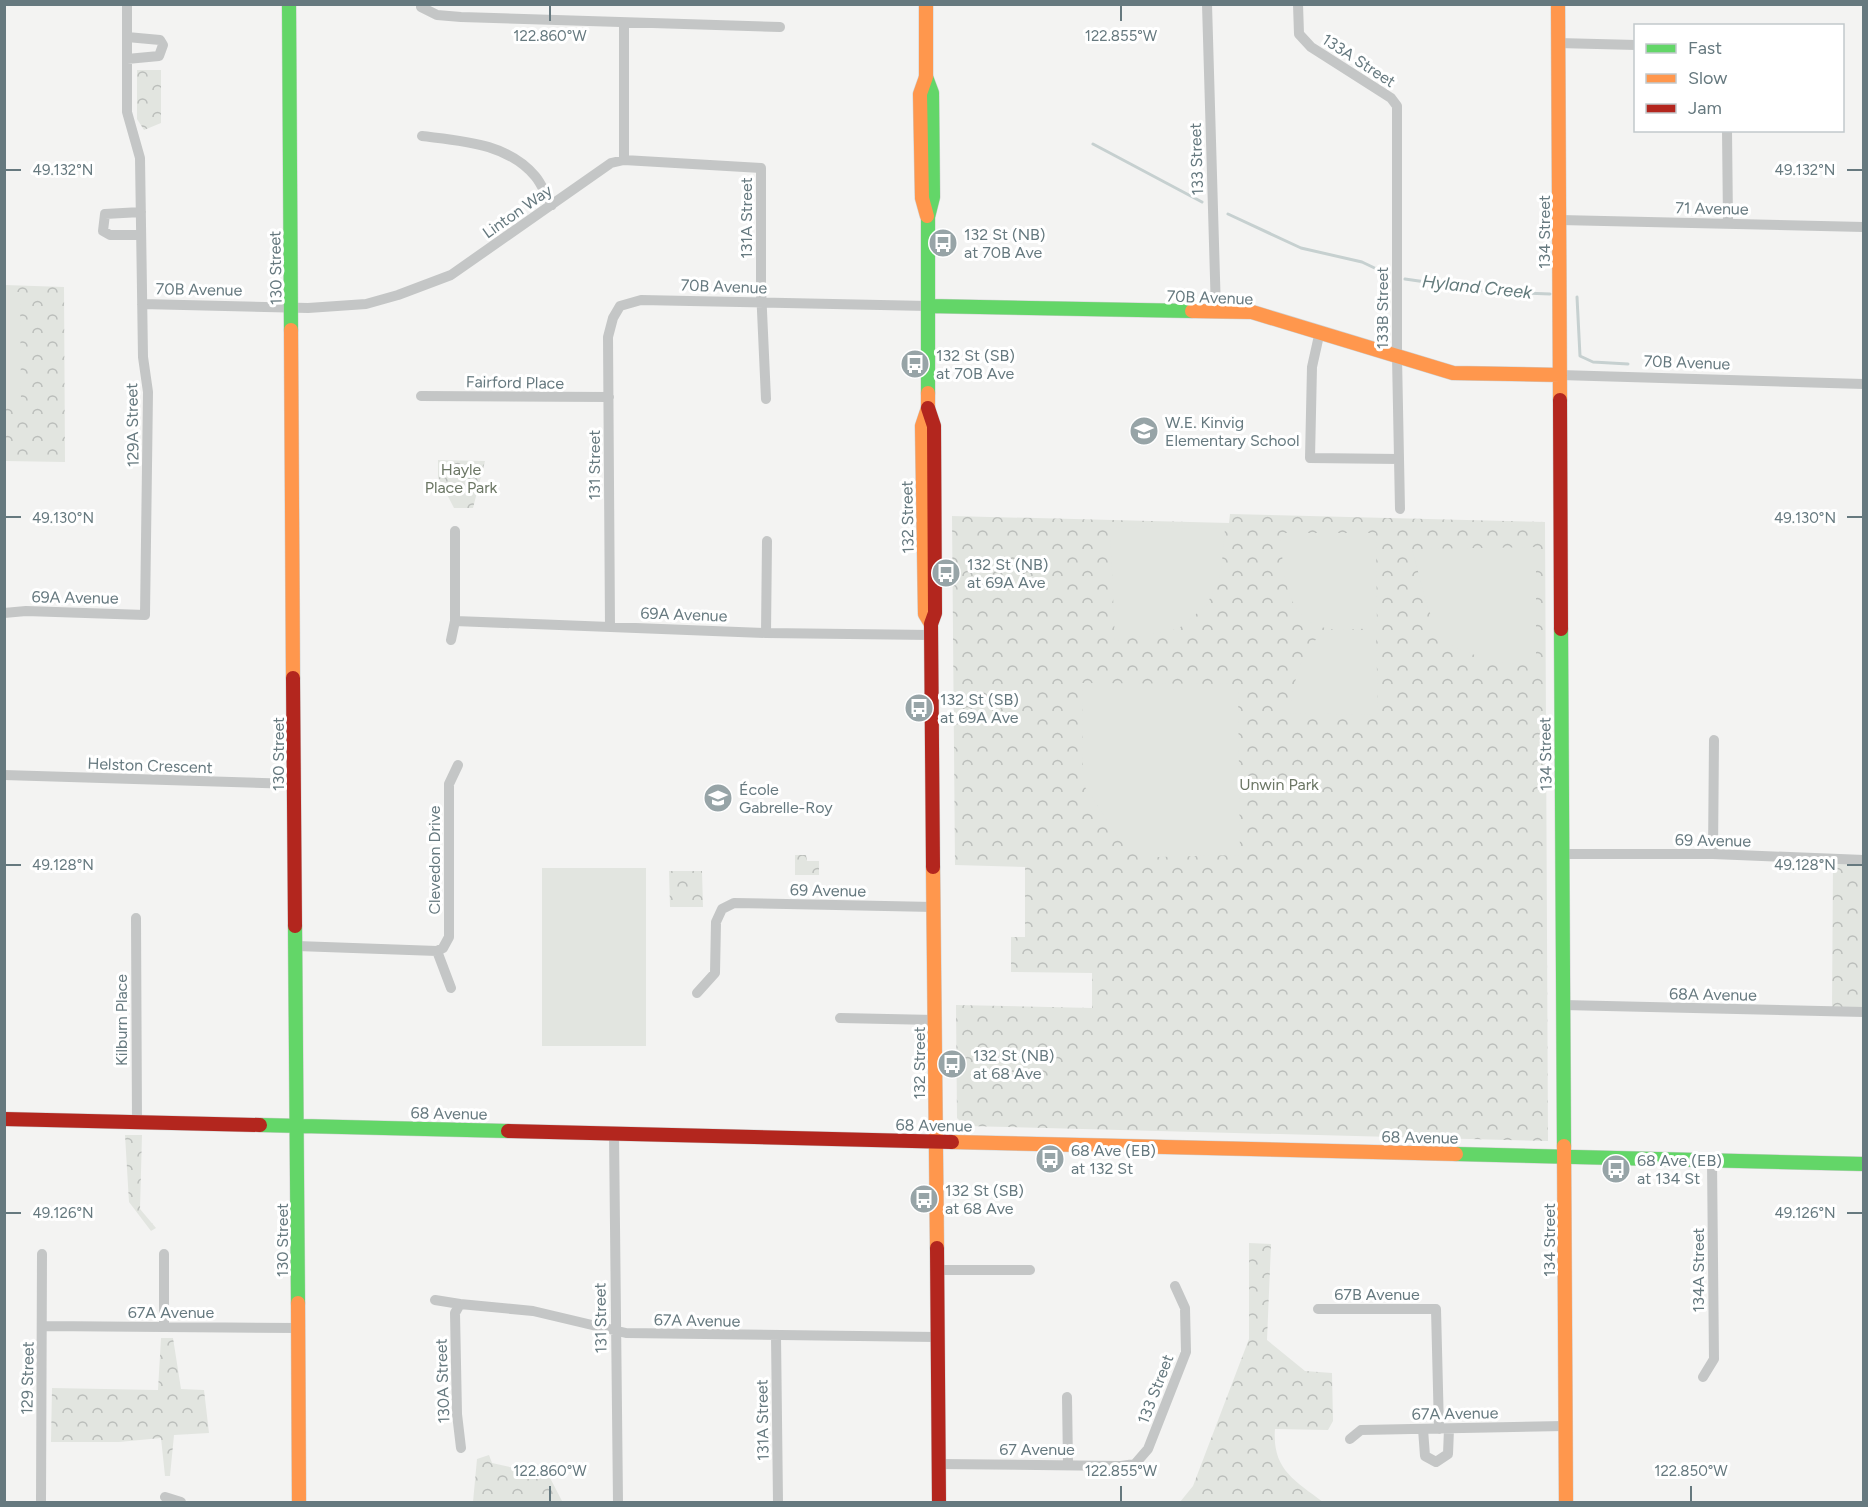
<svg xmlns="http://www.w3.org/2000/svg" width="1868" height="1507" font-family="Figtree,sans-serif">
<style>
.park{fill:url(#park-crowns)}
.pitch{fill:#e2e5e0}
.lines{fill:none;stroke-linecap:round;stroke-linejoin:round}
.stream{stroke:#c6d0d0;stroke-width:3}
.fast-casing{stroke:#cfd0d0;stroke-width:15}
.slow-casing{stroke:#cfd0d0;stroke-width:15}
.jam-casing{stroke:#cfd0d0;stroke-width:15}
.street{stroke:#c4c6c6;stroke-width:10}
.fast{stroke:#63d668;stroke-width:14}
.slow{stroke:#ff974d;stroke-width:14}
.jam{stroke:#b3261e;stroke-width:14}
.ticks{fill:none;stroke:#66797f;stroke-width:2}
.labels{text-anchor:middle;stroke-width:6;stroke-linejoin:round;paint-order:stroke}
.street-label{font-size:16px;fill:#66797f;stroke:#fff}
.poi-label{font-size:16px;fill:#66797f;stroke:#fff;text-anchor:start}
.park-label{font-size:16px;fill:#6c7765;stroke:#fff}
.water-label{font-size:18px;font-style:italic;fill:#637b7c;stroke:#fff}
.ticks-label{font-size:15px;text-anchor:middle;fill:#66797f;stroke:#fff;stroke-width:6;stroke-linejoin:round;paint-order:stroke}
</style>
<defs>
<pattern id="park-crowns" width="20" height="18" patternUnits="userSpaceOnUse" patternTransform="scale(1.5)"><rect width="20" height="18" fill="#e2e5e0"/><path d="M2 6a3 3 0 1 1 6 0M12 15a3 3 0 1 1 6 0" fill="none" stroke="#bbbebb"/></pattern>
</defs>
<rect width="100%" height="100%" fill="#f3f3f2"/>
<!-- park -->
<path class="park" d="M137,70H161V123L144,130L137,119Z
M5,285L64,287L65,462L5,461Z
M438,460L485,461L473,508H454L438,477Z
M1230,514L1545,522L1548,1141L965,1126L957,1118L956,1005L1092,1008V973L1011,972V937H1025V867L955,865L952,516L1229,523Z
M795,855H806L807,861H819V875H795Z
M1833,863L1863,864V1009L1832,1008Z
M669,871H702L703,907H670Z
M125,1135H142L140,1209L156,1228L151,1231L129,1202Z
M1249,1243L1271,1244L1267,1340L1305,1371L1332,1373L1333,1421L1328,1430L1275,1429C1272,1469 1294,1480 1323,1502H1180L1193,1486L1249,1339Z
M161,1338H173L181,1389L204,1390L209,1433L174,1435L170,1476H165L161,1438L119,1442H51L52,1388L158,1390Z
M489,1455L492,1463L549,1476L562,1501L618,1502H473L477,1459Z"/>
<!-- pitch -->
<path class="pitch" d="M4,292H20L21,405H5Z
M1110,527L1225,529L1221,573L1207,605L1178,629L1115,641Z
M1280,533H1376L1377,628C1361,628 1340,632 1325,628C1282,616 1284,568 1280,533Z
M1536,547V666L1492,662L1445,643L1428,609L1412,549Z
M1376,630L1378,715L1289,713C1294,689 1298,647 1324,634C1334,629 1363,631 1376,630Z
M1082,683L1238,684L1240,855L1158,857L1118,837L1083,784Z
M542,868H646V1046H542Z"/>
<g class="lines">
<!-- stream -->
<path class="stream" d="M1093,144L1202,202
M1228,214L1301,248L1362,262L1385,273
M1405,279L1495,292L1550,294
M1577,297L1580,356L1593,362L1628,364"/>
<!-- fast casing -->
<g class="fast-casing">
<path id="fast" d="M289,4L291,330
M926,77L932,93L933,197L928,217V393
M928,306L1192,311
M1561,629L1564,1146
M295,926L298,1303
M260,1125L508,1131
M1456,1154L1864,1164"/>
</g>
<!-- slow casing -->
<g class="slow-casing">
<path id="slow" d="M926,4V77L920,94L922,198L927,216
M1558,4L1560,400
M1192,311L1252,312L1453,373L1560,375
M291,330L293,678
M928,393V408L922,426L925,614L931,624
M933,867L937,1248
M952,1142L1456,1154
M1564,1146L1566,1502
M298,1303L299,1502"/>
</g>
<!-- jam casing -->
<g class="jam-casing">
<path id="jam" d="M1560,400L1561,629
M928,408L934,426L935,613L931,624L933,867
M293,678L295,926
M4,1119L260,1125
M508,1131L952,1142
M937,1248L939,1502"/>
</g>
<!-- street -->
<path class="street" d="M1207,4L1216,312
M1298,4L1299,34L1311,47L1391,98L1397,106V357L1400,509
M421,7L437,15L461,17L780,27
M127,37L160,40L163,45L159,56L127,59
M1558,43L1636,45
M1727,130L1728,223
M422,136C462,141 507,143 535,176C542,184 546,196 552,205
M624,160V23
M141,212L105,214L103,231L110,235H141
M1560,220L1864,227
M142,304L308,308L366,304L398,295L451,275L611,163L624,160L761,168V289L766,399
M1320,331L1312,367L1310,458L1399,459
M1560,375L1864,384
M421,396L609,397
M4,613L26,611L145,615L148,392L143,357L140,158L127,112V4
M455,621V531
M610,626L608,337L613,318L620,306L641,300L928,306
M766,633L767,541
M451,640L455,621L766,633L931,635
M4,775L295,784
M1563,854H1713L1864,860
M1713,854L1714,740
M136,918L137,1122
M297,946L437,951
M451,988L437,951L443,948L449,937V784L458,765
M697,993L715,973L716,922L722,909L734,903L934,907
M1563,1005L1864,1012
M840,1018L935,1020
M614,1134L618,1502
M164,1254V1327
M936,1270H1030
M435,1300L460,1304
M1318,1309H1436L1439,1429
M43,1326L299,1328
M776,1336L778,1502
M1703,1377L1714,1359L1712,1161
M1067,1397L1068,1464
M1423,1429L1425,1456L1436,1462L1448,1454L1449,1429
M1350,1439L1361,1430L1564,1426
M461,1448L457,1414L455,1313L460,1304L533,1311L626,1333L936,1337
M939,1464L1121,1466L1135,1464L1148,1449L1186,1352L1185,1308L1175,1286
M165,1497L181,1502
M41,1502L42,1254"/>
<!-- fast -->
<use href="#fast" class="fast"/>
<!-- slow -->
<use href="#slow" class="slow"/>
<!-- jam -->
<use href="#jam" class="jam"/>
</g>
<!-- ticks -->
<path class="ticks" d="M550,6V21M1121,6V21M6,170H21M1847,170H1862M6,517H21M1847,517H1862M6,865H21M1847,865H1862M6,1213H21M1847,1213H1862M550,1486V1501M1121,1486V1501M1691,1486V1501"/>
<!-- icons -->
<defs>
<g id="bus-disc" transform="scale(1.5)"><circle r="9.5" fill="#97a4a7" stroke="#fff"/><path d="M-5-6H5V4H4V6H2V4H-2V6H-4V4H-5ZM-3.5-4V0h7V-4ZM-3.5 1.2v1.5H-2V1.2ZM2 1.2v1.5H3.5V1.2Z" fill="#fff"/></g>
<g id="school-disc" transform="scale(1.5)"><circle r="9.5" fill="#97a4a7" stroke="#fff"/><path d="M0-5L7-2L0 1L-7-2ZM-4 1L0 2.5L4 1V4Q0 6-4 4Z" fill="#fff"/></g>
</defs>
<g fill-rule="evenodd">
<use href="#bus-disc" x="943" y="243"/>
<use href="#bus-disc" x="915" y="364"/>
<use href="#school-disc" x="1144" y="431"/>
<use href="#bus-disc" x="946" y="573"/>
<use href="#bus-disc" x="919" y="708"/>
<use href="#school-disc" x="718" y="798"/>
<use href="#bus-disc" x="952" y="1064"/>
<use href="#bus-disc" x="1050" y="1159"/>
<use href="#bus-disc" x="1616" y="1169"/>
<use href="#bus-disc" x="924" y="1199"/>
</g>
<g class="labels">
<!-- street labels -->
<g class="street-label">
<text transform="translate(1359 60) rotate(33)" y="6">133A Street</text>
<text transform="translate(1196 159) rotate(-92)" y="6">133 Street</text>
<text transform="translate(1712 208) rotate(1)" y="6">71 Avenue</text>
<text transform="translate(517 211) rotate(-35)" y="6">Linton Way</text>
<text transform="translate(746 218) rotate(-90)" y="6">131A Street</text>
<text transform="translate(1544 232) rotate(-90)" y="6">134 Street</text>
<text transform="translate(275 268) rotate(-91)" y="6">130 Street</text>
<text transform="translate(724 286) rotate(2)" y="6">70B Avenue</text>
<text transform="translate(199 289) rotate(1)" y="6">70B Avenue</text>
<text transform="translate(1210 297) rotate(2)" y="6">70B Avenue</text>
<text transform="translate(1382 308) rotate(-90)" y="6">133B Street</text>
<text transform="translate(1687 362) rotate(2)" y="6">70B Avenue</text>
<text transform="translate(515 382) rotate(1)" y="6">Fairford Place</text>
<text transform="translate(132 425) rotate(-91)" y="6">129A Street</text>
<text transform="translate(594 465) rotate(-90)" y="6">131 Street</text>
<text transform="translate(907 517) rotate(-91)" y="6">132 Street</text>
<text transform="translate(75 597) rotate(1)" y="6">69A Avenue</text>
<text transform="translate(684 614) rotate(2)" y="6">69A Avenue</text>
<text transform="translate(278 754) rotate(-90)" y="6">130 Street</text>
<text transform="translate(1545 754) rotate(-91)" y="6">134 Street</text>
<text transform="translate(150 765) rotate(2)" y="6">Helston Crescent</text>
<text transform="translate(1713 840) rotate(1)" y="6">69 Avenue</text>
<text transform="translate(434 860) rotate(-90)" y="6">Clevedon Drive</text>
<text transform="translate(828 890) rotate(1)" y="6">69 Avenue</text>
<text transform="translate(1713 994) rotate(1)" y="6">68A Avenue</text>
<text transform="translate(121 1020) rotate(-90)" y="6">Kilburn Place</text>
<text transform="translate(919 1063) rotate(-90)" y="6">132 Street</text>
<text transform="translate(449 1113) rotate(1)" y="6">68 Avenue</text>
<text transform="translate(934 1125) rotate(1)" y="6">68 Avenue</text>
<text transform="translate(1420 1137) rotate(1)" y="6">68 Avenue</text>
<text transform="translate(282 1240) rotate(-90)" y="6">130 Street</text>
<text transform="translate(1549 1240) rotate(-90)" y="6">134 Street</text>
<text transform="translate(1698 1270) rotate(-90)" y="6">134A Street</text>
<text x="1377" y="1300">67B Avenue</text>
<text x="171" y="1318">67A Avenue</text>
<text transform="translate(600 1318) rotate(-91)" y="6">131 Street</text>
<text transform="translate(697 1320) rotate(1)" y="6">67A Avenue</text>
<text transform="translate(27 1378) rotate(-89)" y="6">129 Street</text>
<text transform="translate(442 1381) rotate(-92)" y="6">130A Street</text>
<text transform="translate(1155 1389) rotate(-69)" y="6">133 Street</text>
<text transform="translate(1455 1413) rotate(-1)" y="6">67A Avenue</text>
<text transform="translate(762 1420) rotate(-91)" y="6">131A Street</text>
<text x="1037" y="1455">67 Avenue</text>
</g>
<!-- poi labels -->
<g class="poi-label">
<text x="964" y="240">132 St (NB)<tspan x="964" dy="18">at 70B Ave</tspan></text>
<text x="936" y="361">132 St (SB)<tspan x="936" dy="18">at 70B Ave</tspan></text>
<text x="1165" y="428">W.E. Kinvig<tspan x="1165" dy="18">Elementary School</tspan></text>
<text x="967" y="570">132 St (NB)<tspan x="967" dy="18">at 69A Ave</tspan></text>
<text x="940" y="705">132 St (SB)<tspan x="940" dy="18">at 69A Ave</tspan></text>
<text x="739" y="795">École<tspan x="739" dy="18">Gabrelle-Roy</tspan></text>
<text x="973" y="1061">132 St (NB)<tspan x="973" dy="18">at 68 Ave</tspan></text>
<text x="1071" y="1156">68 Ave (EB)<tspan x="1071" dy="18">at 132 St</tspan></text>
<text x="1637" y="1166">68 Ave (EB)<tspan x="1637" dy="18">at 134 St</tspan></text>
<text x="945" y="1196">132 St (SB)<tspan x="945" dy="18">at 68 Ave</tspan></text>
</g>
<!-- park labels -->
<g class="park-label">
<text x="461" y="475">Hayle<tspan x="461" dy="18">Place Park</tspan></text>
<text x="1279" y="790">Unwin Park</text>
</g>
<!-- water labels -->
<g class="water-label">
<text transform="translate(1477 287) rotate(6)" y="6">Hyland Creek</text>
</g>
</g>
<g class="ticks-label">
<text x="550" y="41">122.860°W</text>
<text x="1121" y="41">122.855°W</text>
<text x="63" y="175">49.132°N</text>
<text x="1805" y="175">49.132°N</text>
<text x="63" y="523">49.130°N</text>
<text x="1805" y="523">49.130°N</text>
<text x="63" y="870">49.128°N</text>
<text x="1805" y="870">49.128°N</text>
<text x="63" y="1218">49.126°N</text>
<text x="1805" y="1218">49.126°N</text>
<text x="550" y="1476">122.860°W</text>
<text x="1121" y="1476">122.855°W</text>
<text x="1691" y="1476">122.850°W</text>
</g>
<!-- border -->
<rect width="1868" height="1507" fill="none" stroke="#66797f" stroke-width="12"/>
<!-- legend -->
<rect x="1634" y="24" width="210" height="108" fill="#ffffff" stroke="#c2c9cc" stroke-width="1.5"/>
<rect x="1646" y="44" width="30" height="9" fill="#63d668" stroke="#c2c9cc" stroke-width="1.5"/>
<text x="1688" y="54" font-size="18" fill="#66797f">Fast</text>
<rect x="1646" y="74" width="30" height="9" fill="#ff974d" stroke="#c2c9cc" stroke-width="1.5"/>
<text x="1688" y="84" font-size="18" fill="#66797f">Slow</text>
<rect x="1646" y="104" width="30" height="9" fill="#b3261e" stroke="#c2c9cc" stroke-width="1.5"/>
<text x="1688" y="114" font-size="18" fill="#66797f">Jam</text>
</svg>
